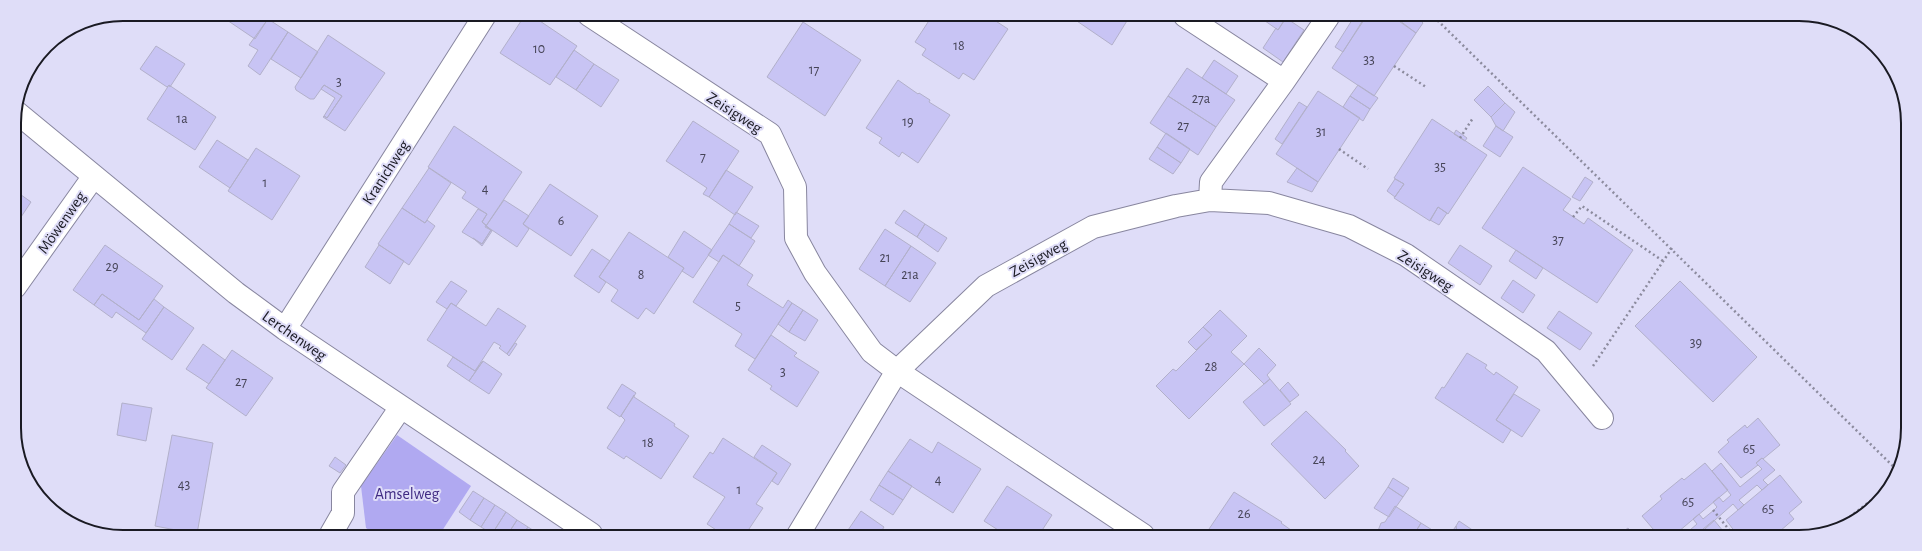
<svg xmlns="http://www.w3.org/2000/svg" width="1922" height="551" font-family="'Alegreya Sans',sans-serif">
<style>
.green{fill:#b0a9f1}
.building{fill:#c8c4f4;stroke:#b2b0ca}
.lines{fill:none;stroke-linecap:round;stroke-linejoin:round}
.street-casing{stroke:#88869f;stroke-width:24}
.path{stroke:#8c8b9e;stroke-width:2.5;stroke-dasharray:2 3;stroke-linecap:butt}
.street{stroke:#fff;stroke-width:22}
.labels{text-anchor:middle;stroke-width:4;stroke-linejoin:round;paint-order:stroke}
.number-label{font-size:14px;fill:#464457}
.street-label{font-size:16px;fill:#1a1a23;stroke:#dfddf8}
.park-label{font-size:16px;fill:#402b83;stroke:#dfddf8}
.rim{fill:none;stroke:#1a1a23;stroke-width:2}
</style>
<rect width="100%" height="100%" fill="#dfddf8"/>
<!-- green -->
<path class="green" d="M397,435L471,486L440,534H375L366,528L361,486Z"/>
<!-- building -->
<path class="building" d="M218,14H271L255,39Z
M525,15H531L577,46L550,85L500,53Z
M932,16H988L1008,29L974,80L963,73L959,79L922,55L926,49L915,42Z
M1071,16H1130L1112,45L1071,17Z
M1258,16H1287L1278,30Z
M1354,17L1363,20L1343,52L1335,47Z
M1366,17H1393L1416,33L1374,96L1332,68Z
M1395,17H1417L1423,23L1416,33Z
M1286,18L1304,30L1283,62L1263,48L1276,28L1278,30Z
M268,19L288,32L260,75L248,66L258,50L249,45Z
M803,22L861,60L825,116L767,77Z
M288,32L318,52L301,78L271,59Z
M328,35L385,73L345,131L323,117L324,116L327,118L342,96L324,85L314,99H310L296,90L295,87Z
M156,46L185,64L170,87L169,85L167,87L140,69Z
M574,50L594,64L576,90L556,77Z
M1214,60L1238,76L1226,94L1202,78Z
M594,64L619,80L601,107L576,90Z
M1187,68L1235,100L1216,127L1168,96Z
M898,80L918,94L919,93L930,100L929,102L950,115L918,163L902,152L899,157L879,143L882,138L866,128Z
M169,85L216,117L195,150L147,119Z
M324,85L342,96L327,118L324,116L335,98L321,89Z
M1358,85L1378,98L1370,109L1350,96Z
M1488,86L1505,103L1491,117L1474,100Z
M1318,91L1360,118L1318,182L1276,154Z
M1168,96L1216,127L1198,155L1150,123Z
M1350,96L1370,109L1363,121L1343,107Z
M1299,102L1307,107L1282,144L1275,139Z
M1505,103L1515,112L1503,131L1496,126L1491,117Z
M1432,119L1487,155L1448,214L1438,207L1430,221L1394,198L1404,184L1394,178Z
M693,121L739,151L709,197L703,194L707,188L666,161Z
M454,126L522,172L486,226L492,231L482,246L473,238L482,244L491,230L485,227L486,225L482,222L487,214L462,198L466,192L428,167Z
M1496,126L1513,137L1500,157L1483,146Z
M1456,130L1467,138L1465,141L1454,134Z
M1166,133L1190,149L1181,163L1157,147Z
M217,140L248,160L230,188L199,167Z
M1157,147L1181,163L1173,174L1149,159Z
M256,148L300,176L272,220L228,191Z
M1523,167L1571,199L1563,210L1584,224L1588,218L1633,250L1597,303L1482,228Z
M429,168L451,183L425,223L402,208Z
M1297,168L1318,182L1312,192L1287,182Z
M726,170L753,187L735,215L709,197Z
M1585,177L1593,182L1580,201L1572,197Z
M1395,179L1404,184L1395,197L1387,191Z
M550,184L598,216L571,256L523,224Z
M15,188L18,190L17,192L31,202L15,226Z
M504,200L529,216L523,224L529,229L517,247L486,226Z
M1438,207L1447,213L1439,225L1430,220Z
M402,208L425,223L427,220L435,226L409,265L378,244Z
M478,209L487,214L482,222L491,230L482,244L462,232Z
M904,210L925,224L917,237L895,223Z
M736,212L759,226L751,238L729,224Z
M729,224L755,241L739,266L723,255L719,262L708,255Z
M925,224L947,238L938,252L917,237Z
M885,229L911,246L885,286L859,269Z
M684,231L712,250L693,278L682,271L684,268L668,257Z
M629,232L684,268L654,314L646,308L638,319L611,301L618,290L599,277Z
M105,245L163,286L139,320L102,294L94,305L73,290Z
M379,245L404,261L390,284L365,267Z
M1460,245L1492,266L1480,285L1448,263Z
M911,246L936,263L910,302L885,286Z
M592,249L610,261L599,277L606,282L599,293L574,276Z
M1516,250L1543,268L1536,279L1509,261Z
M723,255L753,275L747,285L783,308L788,300L792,303L755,359L735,346L742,334L693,302Z
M1513,280L1535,295L1523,313L1501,298Z
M451,281L467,291L456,306L451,303L447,309L436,302Z
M1680,281L1757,357L1713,402L1635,326Z
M102,294L139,320L154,299L164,307L146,333L116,312L112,318L94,305Z
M451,303L486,326L498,308L526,326L507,354L499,348L501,346L494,342L475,371L427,340Z
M792,303L803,310L789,332L778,324Z
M164,307L194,328L172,360L142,339Z
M803,310L818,320L805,341L789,332Z
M1220,310L1247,336L1231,352L1244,364L1189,419L1156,386L1173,369L1176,371L1212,335L1203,327Z
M1559,311L1592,333L1580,350L1547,328Z
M1203,327L1212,335L1196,350L1188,342Z
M771,335L797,353L794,356L819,372L797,407L770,389L772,386L748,370Z
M515,343L517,344L509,356L507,354Z
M203,344L225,360L209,384L186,369Z
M1259,348L1276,365L1267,375L1270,379L1264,384L1244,364Z
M232,350L273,378L246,416L206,388Z
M1467,353L1487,365L1485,368L1494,375L1496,372L1518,387L1496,420L1511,430L1503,443L1435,398L1442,387L1444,388Z
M453,357L475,371L483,361L469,381L447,366Z
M483,361L502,374L489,394L469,381Z
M1270,379L1291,404L1264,426L1243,402Z
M1288,382L1299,395L1290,402L1280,390Z
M622,384L636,393L620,417L607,408Z
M1514,394L1540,410L1522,437L1496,420Z
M634,395V397L675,424L674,426L689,436L661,479L626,456L624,459L607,448L625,420L621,416Z
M122,403L152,408L146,441L117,435Z
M1306,411L1346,450L1345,451L1359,466L1325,499L1271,444Z
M1758,418L1780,445L1763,459L1762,458L1756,463L1758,465L1741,478L1718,452L1729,442L1727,440L1745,425L1747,428Z
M172,435L213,443L197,534L155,526Z
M723,438L777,473L756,504L763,508L745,535H724L707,524L725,497L693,477L710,452L713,454Z
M910,439L932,453L938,442L981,469L953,513L888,471Z
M762,445L791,464L778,485L772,481L777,473L754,457Z
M335,457L346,465L340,473L329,466Z
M1762,458L1775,470L1763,480L1768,485L1762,490L1757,485L1739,500L1744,505L1738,510L1733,504L1696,537H1674L1679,531L1683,536L1697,524L1693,519L1699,514L1703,519L1714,510L1717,507L1713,502L1719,497L1723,502L1731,495L1712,471L1721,463L1740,487L1762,469L1756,463Z
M1705,463L1728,490L1672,537L1659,536L1642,516L1662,499L1660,496L1682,478L1684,480Z
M888,471L912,486L903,500L879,485Z
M1780,475L1802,502L1789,513L1794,519L1773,537H1739L1726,520Z
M1393,478L1409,488L1403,497L1388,487Z
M879,485L903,500L893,515L870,500Z
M1007,486L1052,515L1039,535H1006L984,521Z
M1388,487L1403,497L1389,517L1374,508Z
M473,491L484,498L470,520L459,512Z
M1234,492L1282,522L1281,523L1298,535L1297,536H1213L1207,532Z
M484,498L495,505L481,527L470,520Z
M495,505L506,512L492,534L481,527Z
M1395,506L1421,523L1413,536H1376L1381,523L1385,522Z
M861,511L884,527L879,535H849L846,533Z
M506,512L517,520L508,534H492Z
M517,520L528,527L523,534H508Z
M1714,520L1728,537H1699L1697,534Z
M1459,521L1474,531L1470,536H1463L1457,532L1456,526Z
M1421,523L1442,536H1413Z
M1456,526L1457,532L1463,536H1449Z
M528,527L539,534H523Z
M1628,528L1635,536H1617Z
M1474,531L1482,536H1470Z"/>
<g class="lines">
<!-- street casing -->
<g class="street-casing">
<path id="street" d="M589,15L770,134L795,187L796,238L815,273L872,352L897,371L1143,535
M1185,16L1284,81
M15,111L236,293L285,329L591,534
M1210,200L1211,182L1284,81L1328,17
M15,287L94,176
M285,329L485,15
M331,534L343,513V492L401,407
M798,535L897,371L986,286L1093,227L1176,206L1210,200L1269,203L1349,226L1406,255L1546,351L1602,418"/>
</g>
<!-- path -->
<path class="path" d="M1434,17L1898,471
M1394,66L1426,87
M1460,138L1473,118
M1339,149L1368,169
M1573,217L1582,206L1663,261
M1593,366L1672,248
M1713,510L1735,537
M1842,523L1892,484
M1687,531L1692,537"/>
<!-- street -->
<use href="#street" class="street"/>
</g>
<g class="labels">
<!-- number labels -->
<g class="number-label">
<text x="959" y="50">18</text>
<text x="539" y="53">10</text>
<text x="1369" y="64">33</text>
<text x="814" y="74">17</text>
<text x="339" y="86">3</text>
<text x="1201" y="103">27a</text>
<text x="182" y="123">1a</text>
<text x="908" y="126">19</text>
<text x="1183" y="130">27</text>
<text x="1321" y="136">31</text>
<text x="703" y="161">7</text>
<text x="1440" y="171">35</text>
<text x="265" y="187">1</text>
<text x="485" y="193">4</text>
<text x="561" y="225">6</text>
<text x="1558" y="244">37</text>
<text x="885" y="262">21</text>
<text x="112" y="271">29</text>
<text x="641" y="279">8</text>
<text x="910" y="279">21a</text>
<text x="738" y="310">5</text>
<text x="1696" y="347">39</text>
<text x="1211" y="371">28</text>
<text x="783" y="376">3</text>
<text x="241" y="386">27</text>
<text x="648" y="447">18</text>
<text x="1749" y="453">65</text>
<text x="1319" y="464">24</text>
<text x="938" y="484">4</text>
<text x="184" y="489">43</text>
<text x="739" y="494">1</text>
<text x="1688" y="506">65</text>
<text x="1768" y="513">65</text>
<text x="1244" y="518">26</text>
</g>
<!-- street labels -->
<g class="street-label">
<text transform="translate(735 112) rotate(33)" y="6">Zeisigweg</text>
<text transform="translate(385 172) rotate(-57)" y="6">Kranichweg</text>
<text transform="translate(61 222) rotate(-55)" y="6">Möwenweg</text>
<text transform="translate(1038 257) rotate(-29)" y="6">Zeisigweg</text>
<text transform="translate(1426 270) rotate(33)" y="6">Zeisigweg</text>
<text transform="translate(295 335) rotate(35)" y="6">Lerchenweg</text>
</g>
<!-- park labels -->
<g class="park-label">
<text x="407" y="499">Amselweg</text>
</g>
</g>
<!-- crop -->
<path d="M0 0H1922V551H0ZM123 21H1799A102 102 0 0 1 1901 123V428A102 102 0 0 1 1799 530H123A102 102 0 0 1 21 428V123A102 102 0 0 1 123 21Z" fill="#dfddf8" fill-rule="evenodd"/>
<path class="rim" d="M123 21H1799A102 102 0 0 1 1901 123V428A102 102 0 0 1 1799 530H123A102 102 0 0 1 21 428V123A102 102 0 0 1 123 21Z"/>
</svg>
